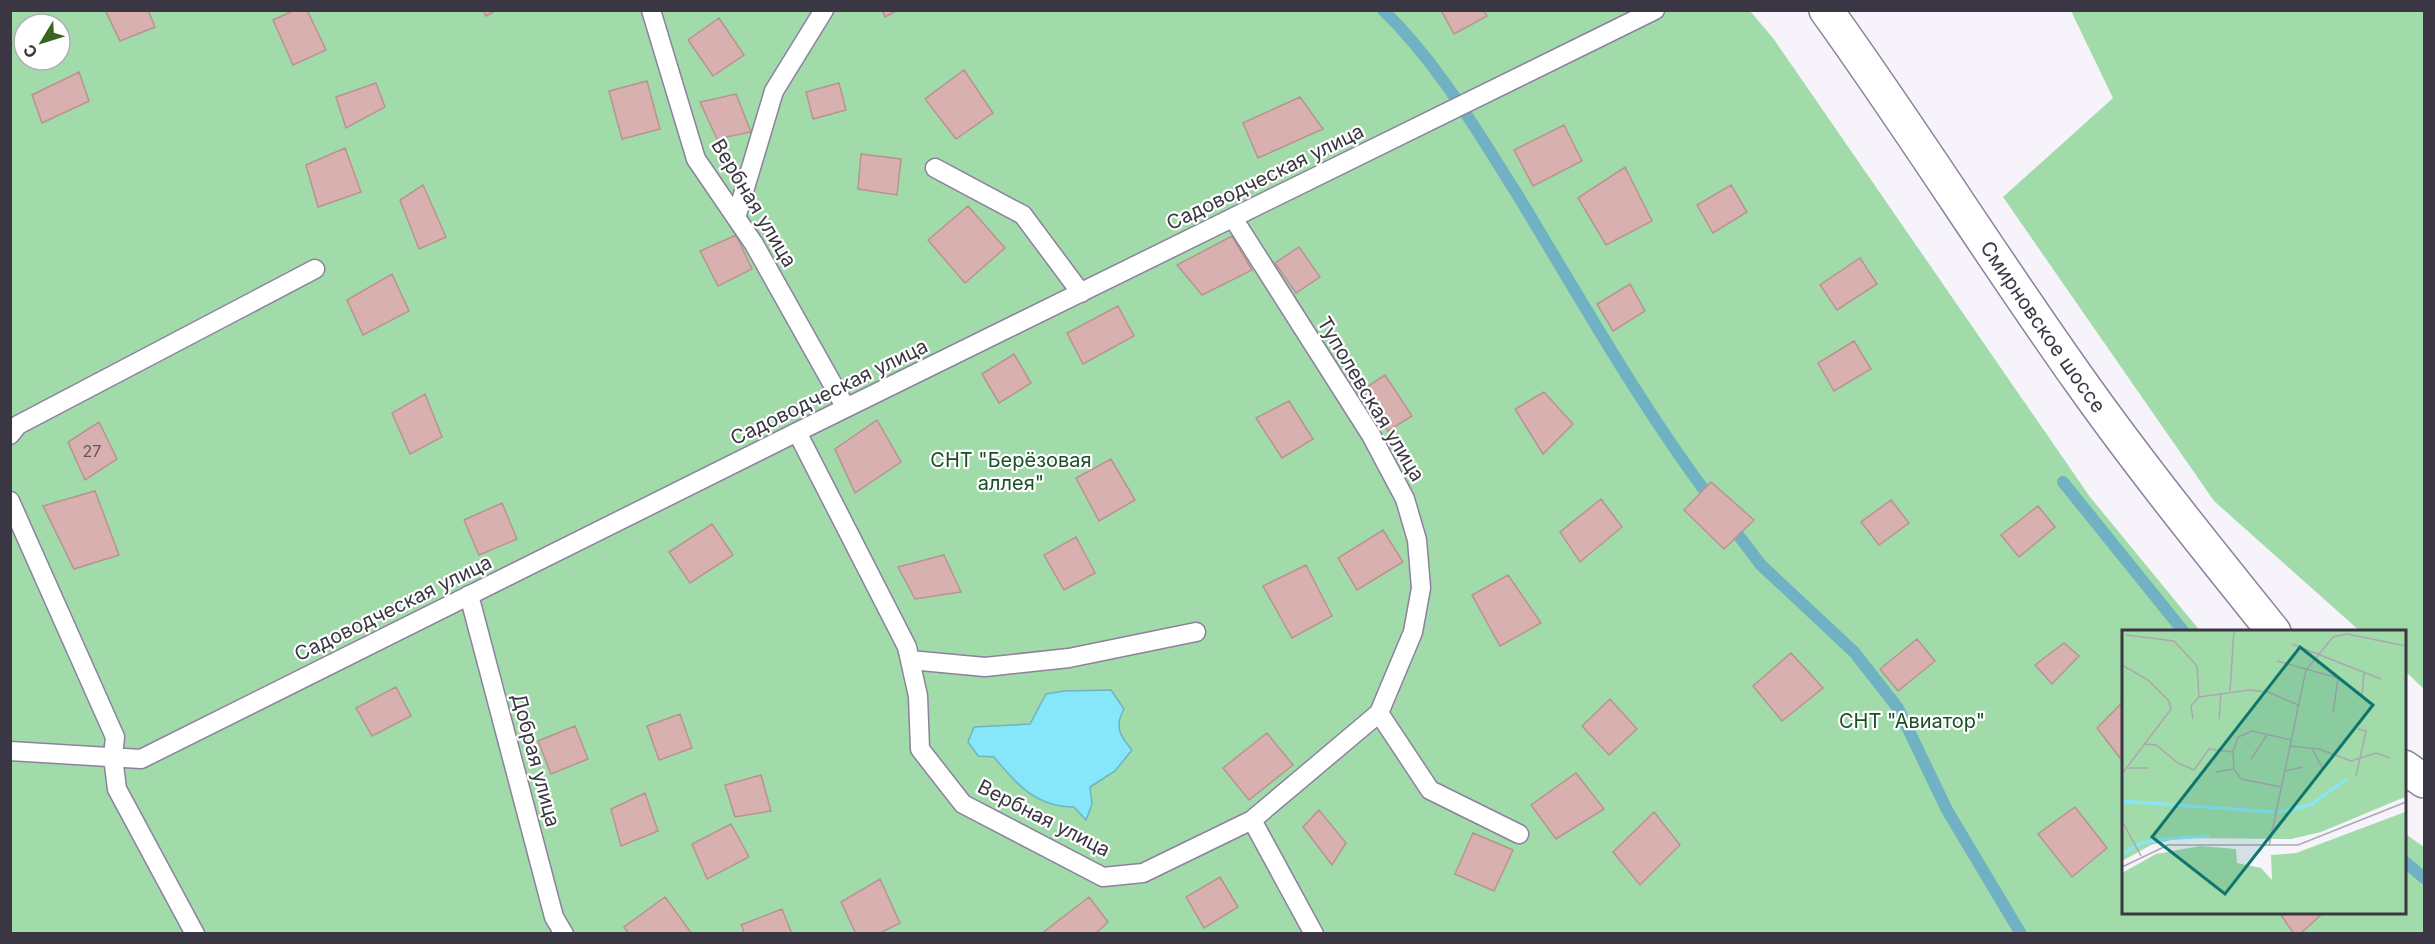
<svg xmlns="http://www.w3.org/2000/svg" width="2435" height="944" font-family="Inter,sans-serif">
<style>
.green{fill:#a0dba9;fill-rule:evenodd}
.water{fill:#87e7fa;stroke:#70b2c3;stroke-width:1.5}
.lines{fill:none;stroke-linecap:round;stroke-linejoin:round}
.stream{stroke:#70b2c3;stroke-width:12}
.building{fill:#d8b0af;stroke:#b99391;stroke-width:1.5}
.lane-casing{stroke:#8d81a0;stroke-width:21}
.secondary-casing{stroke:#8d81a0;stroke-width:36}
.lane{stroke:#fff;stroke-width:18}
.secondary{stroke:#fff;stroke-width:33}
.labels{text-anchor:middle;stroke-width:4.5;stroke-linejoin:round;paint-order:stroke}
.number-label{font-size:16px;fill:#62545e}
.street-label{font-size:20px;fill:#3b3643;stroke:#fff}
.park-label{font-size:20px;fill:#184f26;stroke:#fff}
.inset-river{fill:none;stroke:#87e7fa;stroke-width:3}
.inset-road{fill:none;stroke:#aba8b1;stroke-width:1.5}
.view{fill:#0f766e;fill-opacity:0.15;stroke:#0f766e;stroke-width:3}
.inset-edge{fill:none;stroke:#3b3643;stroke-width:3}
</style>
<rect width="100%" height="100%" fill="#f6f4fa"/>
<!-- green -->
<path class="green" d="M10,11H1750L1773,38L2090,497L2201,632H2123V912H2404V833L2424,847V933H11ZM24,24H60V60H24Z
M2071,11H2424V689L2404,670V632H2361L2214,501L2003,197L2113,98Z"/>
<!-- water -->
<path class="water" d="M1111,690L1124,709C1114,727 1120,736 1132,750L1115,771L1090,787L1092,804L1086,820L1074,807C1036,807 1016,784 994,757L978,756L968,742L974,727L1030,724L1046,694L1064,691Z"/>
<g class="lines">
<!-- stream -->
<path class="stream" d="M1383,10C1438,63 1477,131 1517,194C1580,298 1640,405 1713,502
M2063,482L2184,632
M1729,523L1761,565L1854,652L1898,708L1947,810L2021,934
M2404,861L2424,878"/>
</g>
<!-- building -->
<path class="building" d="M105,10H148L155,27L120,41Z
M295,10H307L326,50L293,65L273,20Z
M483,10H497L486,16Z
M882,10H898L885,17Z
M1441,10H1483L1487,16L1454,34Z
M719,18L744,55L713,76L688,40Z
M964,70L993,113L956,139L925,99Z
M79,72L89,101L42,123L32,95Z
M647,81L660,129L622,139L609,91Z
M376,83L385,107L346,128L336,97Z
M839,83L846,110L813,119L806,92Z
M736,94L751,132L717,139L700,102Z
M1300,97L1323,129L1258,158L1243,123Z
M1564,125L1582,161L1533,186L1514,150Z
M345,148L361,192L318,207L306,165Z
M861,154L901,159L897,195L858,189Z
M1625,167L1652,221L1606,245L1578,198Z
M423,185L446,237L419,249L400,200Z
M1731,185L1747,212L1713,233L1697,205Z
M968,206L1005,248L965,283L928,240Z
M736,235L752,269L718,286L700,251Z
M1232,236L1252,270L1202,295L1177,265Z
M1299,247L1320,277L1296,293L1275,263Z
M1860,258L1877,284L1837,310L1820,285Z
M392,274L409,311L363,335L347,300Z
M1630,284L1645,311L1613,331L1597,304Z
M1118,306L1134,336L1083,364L1067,333Z
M1854,341L1871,369L1834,391L1818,363Z
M1014,354L1031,383L999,403L982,374Z
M1385,375L1412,416L1388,431L1362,390Z
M1544,392L1573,424L1543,454L1515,409Z
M425,394L442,437L410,454L392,413Z
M1289,401L1313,439L1282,458L1256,418Z
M877,420L901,462L855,493L835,449Z
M99,422L117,459L85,480L68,442Z
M1111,459L1135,500L1099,521L1076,478Z
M1711,482L1754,520L1724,549L1684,510Z
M95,491L119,555L74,569L43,506Z
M1601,499L1622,527L1580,562L1560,532Z
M1891,500L1909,523L1879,545L1861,522Z
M502,503L517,539L479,555L464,520Z
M2038,506L2055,527L2019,557L2001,535Z
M712,524L733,555L690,583L669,552Z
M1383,530L1403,562L1357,590L1338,558Z
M1076,537L1095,573L1064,590L1044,555Z
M944,555L961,592L915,599L898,567Z
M1306,565L1332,616L1292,638L1263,586Z
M1508,575L1541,623L1500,646L1472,595Z
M1917,639L1935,661L1898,691L1880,669Z
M2064,643L2079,656L2052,684L2035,665Z
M1791,653L1823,688L1782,721L1753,686Z
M396,687L411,716L372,736L356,708Z
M1610,699L1637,729L1609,755L1582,726Z
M2121,704L2123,707V754L2120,758L2097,728Z
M680,714L692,748L659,760L647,726Z
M575,726L588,759L551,774L538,741Z
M1267,733L1293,765L1249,800L1223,768Z
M1576,773L1604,809L1556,839L1531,805Z
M761,775L771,811L735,817L725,785Z
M645,793L658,831L621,846L611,809Z
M2075,807L2107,848L2072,877L2038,834Z
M1319,810L1346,843L1332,865L1303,827Z
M1654,812L1680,845L1640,885L1613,852Z
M731,824L749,857L707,879L692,844Z
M1473,833L1513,850L1494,891L1455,874Z
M1220,877L1238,907L1204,928L1186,897Z
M880,879L900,923L878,934H856L841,902Z
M665,897L692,934H629L624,927Z
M1089,897L1108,922L1095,934H1041Z
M782,909L792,934H745L741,925Z
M2279,912H2324L2300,934H2294Z"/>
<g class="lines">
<!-- lane casing -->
<g class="lane-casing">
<path id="lane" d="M651,10L696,159L754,244L846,408
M935,168L1023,215L1081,293
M736,218L774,91L824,10
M1233,218L1371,435L1405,499L1417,540L1421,588L1413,632L1379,713L1252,820L1314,934
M797,432L907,647L918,696L920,749L963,804L1103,877L1143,873L1252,820
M10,435L18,425L315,269
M10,501L115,737L113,757L117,789L195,934
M469,595L554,917L564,934
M910,660L985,667L1069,658L1196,632
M1379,713L1430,790L1519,834
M10,751L141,759L797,432L1655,10"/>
</g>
<!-- secondary casing -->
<g class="secondary-casing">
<g id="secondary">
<path id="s1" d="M1826,10C1914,132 1993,259 2080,381C2141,467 2208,550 2274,632"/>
<path d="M2404,767L2424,781"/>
</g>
</g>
<!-- lane -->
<use href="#lane" class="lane"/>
<!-- secondary -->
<use href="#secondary" class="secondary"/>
</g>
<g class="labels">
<!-- number labels -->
<g class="number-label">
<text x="92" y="457">27</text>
</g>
<!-- street labels -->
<g class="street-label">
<text transform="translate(1265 177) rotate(-26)" y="7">Садоводческая улица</text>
<text transform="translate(754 203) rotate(59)" y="7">Вербная улица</text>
<text dy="7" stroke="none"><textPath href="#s1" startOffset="384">Смирновское шоссе</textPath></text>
<text transform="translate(829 392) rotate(-26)" y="7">Садоводческая улица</text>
<text transform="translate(1371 399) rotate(59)" y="7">Туполевская улица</text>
<text transform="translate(393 608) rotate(-26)" y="7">Садоводческая улица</text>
<text transform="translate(536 760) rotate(75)" y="7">Добрая улица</text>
<text transform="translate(1044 818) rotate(27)" y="7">Вербная улица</text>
</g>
<!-- park labels -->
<g class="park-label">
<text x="1011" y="467">СНТ "Берёзовая<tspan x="1011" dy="23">аллея"</tspan></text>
<text x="1912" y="728">СНТ "Авиатор"</text>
</g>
</g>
<!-- overview -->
<g transform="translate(2122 630)">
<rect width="284" height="284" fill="#f6f4fa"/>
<path d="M0,0H283V167L199,202L169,209L57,208L29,215L0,231ZM283,182V283H0V243L34,224L78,216L114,219L115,233L139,238L150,250L149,225L174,223Z" fill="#a0dba9"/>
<path class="inset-river" d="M0,171L151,182M156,182L188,175L225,149M0,224L19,213L42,209L88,206"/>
<path class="inset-road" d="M4,5L52,11L75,36L77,67M211,7L225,4L284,16M170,14L259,49M155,31L216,48L211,83M0,35L26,50L47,71L49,79L0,144M108,61L112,0M240,65L242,43M77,67L127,60L146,62L176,75M71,89L69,76L77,67M97,89L99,63M21,114L34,115L56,133L72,140L87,119L111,122L112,139L119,149L159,157M168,116L197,119L229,131L254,123L268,128M190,119L201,139M111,122L116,107L130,101L169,110M129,129L145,105M7,138H27M163,141L181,137M94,142L112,139M234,146L244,101L236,99M0,191L19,226M147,216L184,40L211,7M0,237L46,215H176L284,172"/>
<path class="view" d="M178,17L251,75L103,264L30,207Z"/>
<rect width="284" height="284" class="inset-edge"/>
</g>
<!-- border -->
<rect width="2435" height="944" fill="none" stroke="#3b3643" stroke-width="24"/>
<!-- north arrow -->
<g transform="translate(42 42) rotate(232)"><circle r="28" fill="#ffffff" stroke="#b1afb4" stroke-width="1.5"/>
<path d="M0-4.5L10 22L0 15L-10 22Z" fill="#39631f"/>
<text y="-9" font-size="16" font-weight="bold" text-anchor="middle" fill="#3b3643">С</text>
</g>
</svg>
